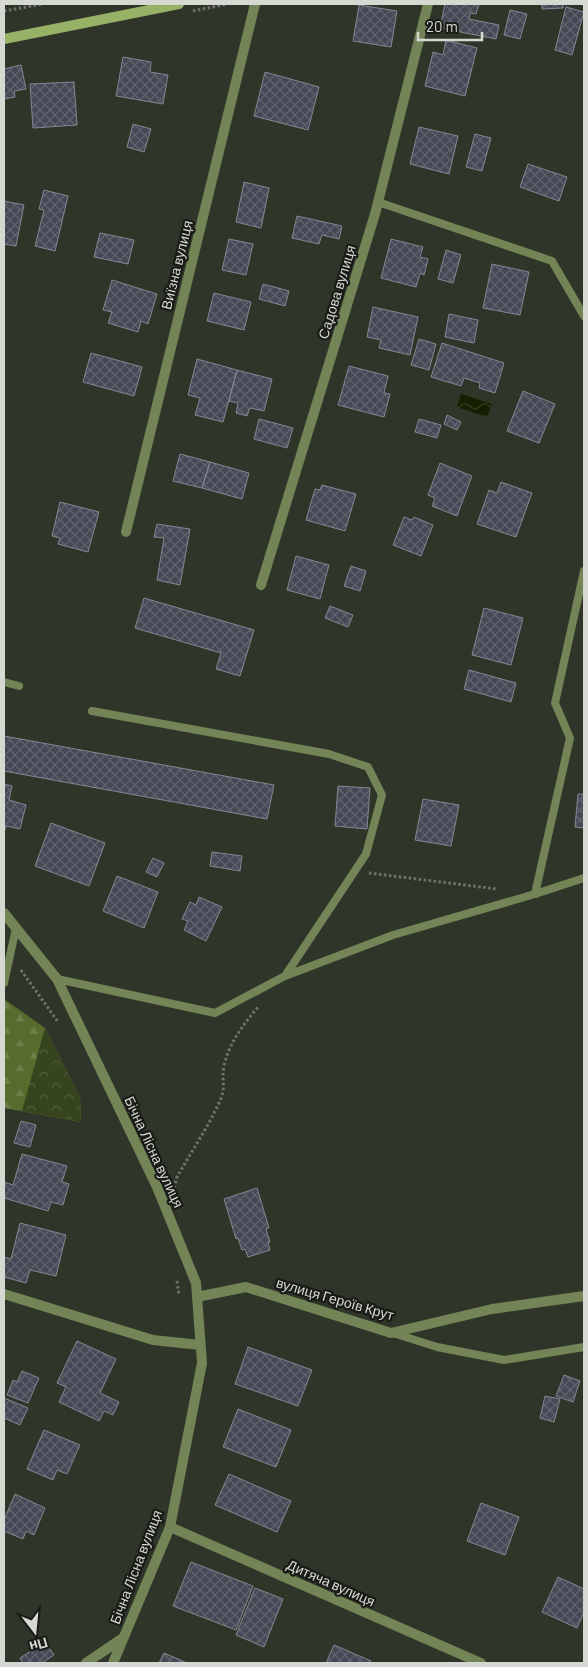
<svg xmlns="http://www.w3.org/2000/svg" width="588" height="1667" font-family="Barlow,sans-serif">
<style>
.forest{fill:url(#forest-firs)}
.park{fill:url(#park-crowns)}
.water{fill:url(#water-waves)}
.building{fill:url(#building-cross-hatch);stroke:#838794}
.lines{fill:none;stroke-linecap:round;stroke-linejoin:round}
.path{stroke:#70746a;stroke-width:3;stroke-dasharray:2.5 2.5;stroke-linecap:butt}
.lane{stroke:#738456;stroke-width:8}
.street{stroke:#738456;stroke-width:10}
.secondary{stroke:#97b167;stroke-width:10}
.labels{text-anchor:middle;stroke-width:4.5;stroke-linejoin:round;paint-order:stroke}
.street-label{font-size:14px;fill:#d6d9d2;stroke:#191b16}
</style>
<defs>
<pattern id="forest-firs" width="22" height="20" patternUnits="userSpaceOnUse" patternTransform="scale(1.25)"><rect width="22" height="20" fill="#566b2c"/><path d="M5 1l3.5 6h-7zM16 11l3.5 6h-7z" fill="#6e804a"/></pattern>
<pattern id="park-crowns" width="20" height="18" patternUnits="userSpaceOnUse" patternTransform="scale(1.25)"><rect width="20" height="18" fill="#37451e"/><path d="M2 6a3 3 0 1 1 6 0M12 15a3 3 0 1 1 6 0" fill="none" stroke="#535f3e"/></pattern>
<pattern id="water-waves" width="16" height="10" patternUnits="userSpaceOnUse" patternTransform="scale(1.25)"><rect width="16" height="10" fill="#151f00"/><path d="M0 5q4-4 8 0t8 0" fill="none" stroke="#363f24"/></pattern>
<pattern id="building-cross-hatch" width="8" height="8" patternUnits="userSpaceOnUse" patternTransform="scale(1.25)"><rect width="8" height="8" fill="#464955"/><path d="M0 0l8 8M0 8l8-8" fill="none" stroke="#60636d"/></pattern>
</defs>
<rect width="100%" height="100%" fill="#303529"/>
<!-- forest -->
<path class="forest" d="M4,999L45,1028L80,1097L81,1122L4,1108Z"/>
<!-- park -->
<path class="park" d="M45,1028L80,1097L81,1122L22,1111Z"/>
<!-- water -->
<path class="water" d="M461,394L492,404L487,417L457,407Z"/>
<!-- building -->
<path class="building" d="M445,4H479L476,14L470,13L469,19L499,25L496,39L440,28Z
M542,4H563V8L542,9Z
M359,5L397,11L391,47L353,41Z
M566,7L584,12L572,55L555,50Z
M510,10L527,14L520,39L504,35Z
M446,40L477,48L465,96L425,86L433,52L443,55Z
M123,57L151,62L150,72L168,75L163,104L116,96Z
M21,65L26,89L14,91L15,97L4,99V69Z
M265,72L319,87L308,130L254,116Z
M74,82L77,125L33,128L30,84Z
M133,124L151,129L144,152L127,147Z
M419,127L458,136L449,174L410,164Z
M475,134L491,138L482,171L466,167Z
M528,164L567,177L559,201L520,187Z
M244,182L269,188L261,228L236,222Z
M44,190L68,196L55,251L35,246L44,210L39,209Z
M4,201L24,205L16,246L4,244Z
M297,216L342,226L339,239L322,235L319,244L292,238Z
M100,233L134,240L128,264L94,257Z
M229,239L253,244L246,275L222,270Z
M391,239L423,247L420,257L428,259L424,275L420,273L416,287L381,278Z
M446,250L461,255L453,283L438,279Z
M492,264L529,272L520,315L483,308Z
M112,280L157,294L148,324L141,321L138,332L108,323L112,312L103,310Z
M263,284L289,291L285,306L259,299Z
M214,293L251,302L244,330L207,321Z
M373,307L418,317L410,355L379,348L381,340L367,337Z
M449,314L478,320L474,343L445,337Z
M419,339L436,344L429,370L411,365Z
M442,343L504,363L495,393L479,388L480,383L464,378L461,386L431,377Z
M91,353L142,367L134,396L83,382Z
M197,359L237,370L223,422L195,415L200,398L188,395Z
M349,366L388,376L384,393L390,394L384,417L338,405Z
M237,370L272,379L264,411L250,408L247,416L236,413L238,403L229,401Z
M523,391L555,404L539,443L507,431Z
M447,415L461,422L457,430L444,424Z
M259,419L293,428L287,448L254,439Z
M419,419L441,425L437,438L415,432Z
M180,454L210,462L202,488L173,481Z
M210,462L249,473L242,499L202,488Z
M440,463L472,476L457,516L432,506L435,498L428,495Z
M501,482L532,493L516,537L477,524L489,490L497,493Z
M322,485L356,494L345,531L306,520L315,489L320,490Z
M60,502L99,512L88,552L58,544L60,538L52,536Z
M404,517L412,520L414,517L433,525L421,556L393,545Z
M157,524L190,529L180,585L157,580L164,538L154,537Z
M296,556L329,565L320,599L287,590Z
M351,566L366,571L360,591L344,586Z
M144,598L254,630L240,676L216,669L221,653L135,628Z
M330,606L353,615L348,627L325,618Z
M484,608L523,618L511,665L472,655Z
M469,670L516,683L511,702L464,689Z
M4,736L274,785L267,819L4,771Z
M4,784L12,786L9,800L26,805L20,829L6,826L5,830H4Z
M338,786L370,788L367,829L335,826Z
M578,794H584V828L575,827Z
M423,799L459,805L451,846L415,840Z
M51,823L105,843L89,886L35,866Z
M212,852L242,856L240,871L210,866Z
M153,858L164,863L157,877L146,872Z
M117,876L158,892L144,928L103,911Z
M199,897L222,907L206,941L184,930L188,921L182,919L190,902L196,905Z
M21,1121L36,1125L30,1147L14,1143Z
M22,1154L67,1166L62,1182L69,1184L63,1205L51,1202L48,1211L4,1198V1182L13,1185Z
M257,1188L269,1228L266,1229L270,1242H268L270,1250L248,1257L245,1249L242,1250L238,1238L236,1239L224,1199Z
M20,1223L66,1235L56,1276L30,1270L26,1283L4,1277V1257L11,1259Z
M77,1341L116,1359L100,1393L119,1402L113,1415L104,1411L99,1421L59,1402L66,1387L57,1383Z
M248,1347L312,1370L298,1406L235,1384Z
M22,1371L39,1378L28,1403L7,1395L13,1380L17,1382Z
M564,1375L580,1381L573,1402L556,1396Z
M545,1396L560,1399L554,1422L540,1418Z
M4,1398L28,1408L20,1425L4,1418Z
M238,1409L291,1430L276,1467L223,1447Z
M44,1430L80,1445L67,1474L57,1470L53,1480L27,1469Z
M229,1474L291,1501L277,1532L215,1505Z
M15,1494L45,1508L34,1535L26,1531L23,1539L4,1531V1520Z
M481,1503L519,1517L505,1555L467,1541Z
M191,1562L253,1586L236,1630L173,1606Z
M558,1577L584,1589V1612L577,1628L542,1612Z
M255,1588L283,1599L264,1647L236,1635Z
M45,1642L54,1655L42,1663H23L20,1658Z
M334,1645L371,1661L369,1663H326Z
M164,1653L187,1663H159Z"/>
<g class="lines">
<!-- path -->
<path class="path" d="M4,11L43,4
M193,11L227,4
M369,873L497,889
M21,970L58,1022
M174,1188L177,1177C191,1152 207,1129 219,1103C227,1087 221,1080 224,1066C229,1043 243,1025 258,1007
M177,1281L179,1295"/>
<!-- lane -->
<path class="lane" d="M378,202L552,261L584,316
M4,682L19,686
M92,711L329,754L368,767L382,795L366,854L285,976
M535,894L570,738L555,703L584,571
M57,979L215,1013L285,976L393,935L535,894L584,878
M4,983L16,928
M393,1333L437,1347L504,1360L584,1347"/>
<!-- street -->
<path class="street" d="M126,532L255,4
M261,585L375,214L428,4
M4,913L57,979L157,1187L196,1283L202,1363L170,1527L113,1663
M4,1294L153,1340L200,1345
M197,1297L246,1287L391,1333L492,1309L584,1296
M170,1527L481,1663
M86,1663L123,1638"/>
<!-- secondary -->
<path class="secondary" d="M4,39L179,4"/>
</g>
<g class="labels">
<!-- street labels -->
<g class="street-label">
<text transform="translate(177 265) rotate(-76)" y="5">Виїзна вулиця</text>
<text transform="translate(337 292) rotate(-73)" y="5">Садова вулиця</text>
<text transform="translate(154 1152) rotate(65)" y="5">Бічна Лісна вулиця</text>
<text transform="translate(335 1299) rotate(16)" y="5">вулиця Героїв Крут</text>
<text transform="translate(136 1567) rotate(-69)" y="5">Бічна Лісна вулиця</text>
<text transform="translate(331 1583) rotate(24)" y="5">Дитяча вулиця</text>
</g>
</g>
<!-- border -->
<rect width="588" height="1667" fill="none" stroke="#d6d9d2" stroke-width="10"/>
<!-- north arrow -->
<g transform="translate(35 1632) rotate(164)" stroke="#191b16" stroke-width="4" paint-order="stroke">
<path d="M0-4L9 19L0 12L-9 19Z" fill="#d6d9d2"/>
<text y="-8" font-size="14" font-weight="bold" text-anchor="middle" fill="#d6d9d2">Пн</text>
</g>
<!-- scale -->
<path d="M418 32v8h64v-8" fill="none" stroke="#d6d9d2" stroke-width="2.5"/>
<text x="426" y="32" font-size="15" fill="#d6d9d2" stroke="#191b16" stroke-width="4" paint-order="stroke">20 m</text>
</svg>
